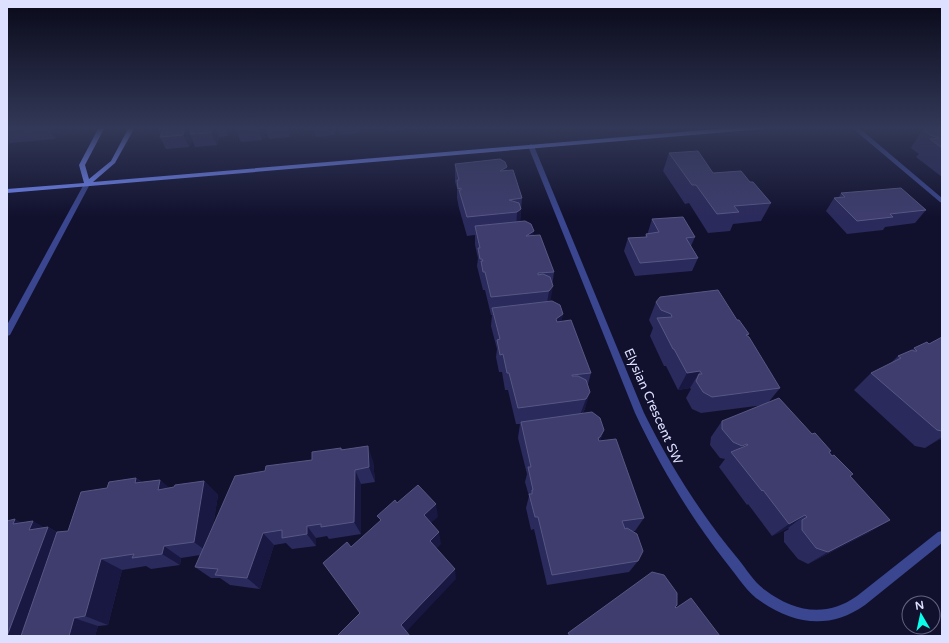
<svg xmlns="http://www.w3.org/2000/svg" width="949" height="643" font-family="'Varela Round',sans-serif">
<style>
.lines{fill:none;stroke-linecap:round;stroke-linejoin:round}
.street{fill:#3a468f;fill-rule:evenodd}
.secondary{fill:#758bff;fill-rule:evenodd}
.wall{fill:#2b2a5c}
.shaded-wall{fill:#181842}
.building{fill:#3e3d6e;stroke:#575784}
.labels{text-anchor:middle;stroke-width:3;stroke-linejoin:round;paint-order:stroke}
.street-label{font-size:13px;fill:#dee0ff;stroke:#11112e}
</style>
<rect width="100%" height="100%" fill="#11112e"/>
<g class="lines">
<!-- street -->
<path class="street" d="M851,127H858L942,198V203L940,202Z
M531,144L534,146L644,413C670,465 701,515 739,560C747,570 754,582 765,590C794,612 826,618 857,596L938,532L942,531V543L865,605C828,631 791,624 756,598C744,588 735,573 725,561C689,515 660,466 635,413L528,146Z
M87,182L90,184L10,335L7,336V325L84,184Z"/>
<!-- secondary -->
<path class="secondary" d="M99,127H105L85,165L89,179L111,161L129,127H135L115,163L93,182L740,127H766L763,129L7,193V189L84,183L79,165Z"/>
</g>
<!-- wall -->
<path class="wall" d="M7,127H63L55,139L10,143L7,147Z
M158,127H231L228,136L219,137L217,145L195,147L192,139L189,147L166,149L160,137L161,135L157,128Z
M234,127H264L262,140L241,142L238,134H237Z
M265,127H299V129H291L290,137L269,139Z
M304,127H336L335,135L316,137L314,130H305Z
M338,127H360V133L340,135Z
M385,127H404V130L385,131Z
M410,127H429V128L410,129Z
M942,127V177L916,157L919,154L911,148L912,146L924,128Z
M669,153L713,173L750,182L771,203L761,221L733,224L730,231L708,233L689,203L685,204L663,171Z
M455,164L507,167V171L522,198L520,222L533,236L554,272L550,301L563,314L561,321L591,373L588,384L585,409L582,414L604,430L600,441L644,518L635,531H632L638,561L629,572L547,585L534,529L531,530L526,508L529,496L525,482L527,474L518,438L520,424H516L508,390H505L502,372H499L496,357L497,349L491,326L492,315H491L485,290H483L477,266L478,258L475,245V235L467,236L459,208L457,198V188L455,182Z
M841,193L926,210L915,223L885,227L883,230L847,234L826,211L834,198L839,197Z
M652,219L695,237L691,246L698,258L692,271L635,276L624,251L628,238L645,237L646,234L648,233V232Z
M656,302L737,320L749,334L747,336L780,388L767,404L829,453L853,474L850,476L890,520L868,533L808,564L798,559L784,542V532L789,529L788,528L772,536L748,504L747,505L719,467L725,459L720,458L710,445L711,437L722,421L764,405L701,413L692,409L686,398L691,389L690,388L678,390L666,366H664L650,336L653,328L649,320Z
M942,337V441L940,439L925,448L915,446L854,390L871,373L890,364L898,356L912,350L914,348L929,344Z
M341,448L342,449L373,461L375,482L361,484V534L329,539L327,536L316,538V546L292,549L286,543L274,545L260,589L230,585L220,578H211L195,567L200,555L181,558L180,565L151,569L146,566L122,570L108,625L98,626L95,636H7L22,523L45,528L48,527L57,532L68,531L107,488L136,478L142,482L160,480L169,488L204,481L218,495L213,526L265,471L312,460Z"/>
<!-- shaded-wall -->
<path class="shaded-wall" d="M47,127H63L55,139Z
M185,127H195L190,134L192,139L189,147L183,135Z
M213,127H215L219,137L217,145L211,133Z
M225,127H231L228,136Z
M234,127H240L236,129L238,134H237Z
M258,127H264L262,140Z
M287,127H290L291,129L290,137Z
M334,127H336L335,135Z
M7,139L10,143L7,147Z
M507,167L506,185L500,171Z
M521,209L520,228L516,231L517,212Z
M534,231L531,249L526,236Z
M553,286L550,304L546,309L549,291Z
M563,314L559,332L556,319Z
M700,371L690,388L678,390L687,373Z
M590,392L585,409L580,415L586,399Z
M604,430L598,446L594,453L600,437Z
M942,437V438L925,448Z
M747,444L735,457L734,455L742,446Z
M368,446L373,461L375,482L369,467Z
M355,470L361,484V534L354,522Z
M136,478L154,492L135,483Z
M160,480L176,494L158,490Z
M204,481L218,495L209,553L194,542Z
M436,504L438,517L426,527L424,515Z
M805,515L788,528L772,536L789,524Z
M15,519L30,527L33,521L47,529L48,527L70,540L38,636H7L13,524Z
M890,520L868,533L808,564L828,552Z
M307,526L316,538V546L307,534Z
M439,532L441,544L432,553L430,541Z
M263,533L274,545L260,589L247,578Z
M164,546L181,558L180,565L162,554Z
M101,559L122,570L108,625L85,616Z
M455,569L456,579L405,633L401,625Z
M74,618L98,626L95,636H69Z"/>
<!-- building -->
<path class="building" d="M7,127H40L7,130Z
M158,127H185L183,135L160,137L164,128H157Z
M192,127H213L211,133L190,134Z
M236,127H258L236,129Z
M933,127H942V148L930,139L939,138L930,135L924,131V128Z
M698,151L713,173L741,171L750,182H753L771,203L734,206L739,212L717,214L696,185H692L669,153Z
M500,159L505,162L507,167L500,171L513,170L522,198L509,200L519,203L521,209L517,212L467,217L459,190H461V188L458,189L457,180H459L455,164Z
M901,188L926,210L890,214L893,217L857,221L834,198L845,197L841,193Z
M683,217L695,237L686,238L698,258L640,263L628,238L647,237L646,234L659,232L652,219Z
M525,221L531,224L534,231L526,236L540,235L554,272L538,273V275L543,274L550,277L553,286L549,291L491,297L485,272H483L481,261H483L482,259H480L478,248H480L475,226Z
M718,290L737,320H739L749,334L746,335L749,337L780,388L712,397L703,392L696,381L699,374H702L700,371L687,373L674,349H673L657,318L672,317L671,314L661,310L656,302L660,297Z
M552,301L560,305L563,314L556,319L557,322L571,320L591,373L572,375V376H578L586,380L590,392L586,399L518,408L509,373H507L503,354L500,355L497,340L500,339L492,308Z
M942,337V431L937,430L871,373L901,358L898,356L912,350L914,351H917L914,348L927,342L929,344Z
M779,398L812,434L815,433L831,451L829,452L832,456L834,455L853,474L850,476L890,520L828,552L816,548L802,530V520L807,517L805,515L789,524L763,490L762,491L731,452L748,445L747,444L742,446L733,442L722,429V421Z
M592,412L600,418L604,430L600,437L598,438L599,441L616,439L644,518L622,521L625,529L627,528L637,534L643,551L638,561L552,575L538,517H535L529,494H532V490H533L528,467H531L521,422Z
M368,446L369,467L355,470L354,522L321,527V524L307,526V534L282,538V530L263,533L247,578L215,575L218,569L195,567L235,476L265,471L266,466L312,460V452L341,448V450Z
M136,478L135,483L160,480L158,490L174,487L175,485L204,481L194,542L164,546L162,554L132,558L134,554L101,559L85,616L74,618L69,636H21L57,532L68,531L81,492L107,488L109,482Z
M418,485L436,504L424,515L439,532L430,541L455,569L401,625L410,636H337L360,613L323,563L347,542L351,547L381,520L377,516L395,500L397,503Z
M15,519L13,524L33,521L29,530L48,527L7,636V521Z
M652,572L664,575L677,593V605L675,607L676,608L691,598L720,636H570L568,633Z"/>
<!-- sky -->
<linearGradient id="sky" x2="0" y2="1"><stop stop-color="#090919"/><stop offset="0.59" stop-color="#323857"/><stop offset="1" stop-color="#323857" stop-opacity="0"/></linearGradient>
<rect width="949" height="217" fill="url(#sky)"/>
<g class="labels">
<!-- street labels -->
<g class="street-label">
<text transform="translate(654 406) rotate(66)" y="5">Elysian Crescent SW</text>
</g>
</g>
<!-- border -->
<rect width="949" height="643" fill="none" stroke="#dee0ff" stroke-width="16"/>
<!-- north arrow -->
<g transform="translate(921 615) rotate(351)"><circle r="19" fill="#11112e" stroke="#636482"/>
<path d="M0-3L7 15L0 10L-7 15Z" fill="#0affea"/>
<text y="-6" font-size="11" font-weight="bold" text-anchor="middle" fill="#dee0ff">N</text>
</g>
</svg>
